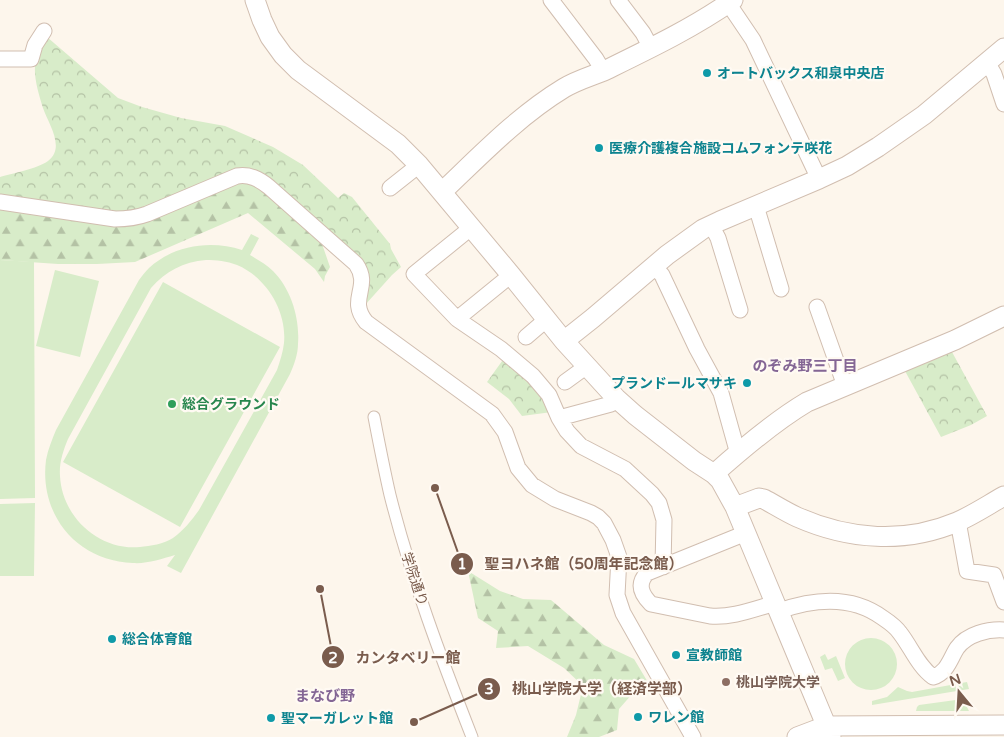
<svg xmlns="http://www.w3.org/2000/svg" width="1004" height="737" font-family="'Varela Round','Noto Sans JP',sans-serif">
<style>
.grass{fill:#d8ecc9;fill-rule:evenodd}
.forest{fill:url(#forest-firs)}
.park{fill:url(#park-crowns)}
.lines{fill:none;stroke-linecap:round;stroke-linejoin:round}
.pedestrian-casing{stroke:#d1beb0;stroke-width:13}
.minor-casing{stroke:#d1beb0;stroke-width:17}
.tertiary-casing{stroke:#d1beb0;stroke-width:21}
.pedestrian{stroke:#fff;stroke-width:11}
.minor{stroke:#fff;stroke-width:15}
.tertiary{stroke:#fff;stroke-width:19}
.culture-dot{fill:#0f9aa8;stroke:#fffaf3;stroke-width:2}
.leisure-dot{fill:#2e9e5b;stroke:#fffaf3;stroke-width:2}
.education-dot{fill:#8d6e63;stroke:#fffaf3;stroke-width:2}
.labels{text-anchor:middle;stroke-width:4.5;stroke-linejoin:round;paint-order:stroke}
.culture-label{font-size:14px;font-weight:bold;fill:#0d838f;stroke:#fffaf3;text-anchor:start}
.leisure-label{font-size:14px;font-weight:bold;fill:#27864d;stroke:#fffaf3;text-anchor:start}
.street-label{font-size:14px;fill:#7a5c4d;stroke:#fffaf3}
.education-label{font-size:14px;font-weight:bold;fill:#785e54;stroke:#fffaf3;text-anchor:start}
.neighbourhood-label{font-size:15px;font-weight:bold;fill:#846695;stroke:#fffaf3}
.leader{fill:none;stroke:#7a5c4d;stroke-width:2}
.callout-dot{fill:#7a5c4d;stroke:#fffaf3;stroke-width:2}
.mark-label{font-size:15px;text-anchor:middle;font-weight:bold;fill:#fff}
.callout-label{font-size:15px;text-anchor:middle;font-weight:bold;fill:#7a5c4d;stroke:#fffaf3;stroke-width:4.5;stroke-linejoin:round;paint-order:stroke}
</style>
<defs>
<pattern id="forest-firs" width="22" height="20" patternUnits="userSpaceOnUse" patternTransform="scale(1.25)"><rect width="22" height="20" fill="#d8ecc9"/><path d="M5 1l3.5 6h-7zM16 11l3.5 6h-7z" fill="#b4c2a5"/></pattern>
<pattern id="park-crowns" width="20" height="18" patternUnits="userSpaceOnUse" patternTransform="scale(1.25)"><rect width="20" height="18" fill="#d8ecc9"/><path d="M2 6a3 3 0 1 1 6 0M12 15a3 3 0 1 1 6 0" fill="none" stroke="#b4c2a5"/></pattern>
</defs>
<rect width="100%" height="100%" fill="#fdf6ec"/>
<!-- grass -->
<path class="grass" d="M251,234L259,238L250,255C258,260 266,264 273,271C291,289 300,318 298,344C298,354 294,365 290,374L181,573L167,566L175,555C161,559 147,564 133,563C77,561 39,515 46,460C48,449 52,440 56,430L139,280C142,276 145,272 149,268C174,245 211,240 242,250ZM206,260C216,260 227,261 237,265C266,277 287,311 284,343C283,352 280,361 277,370L199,510C191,521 184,530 173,538C164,544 150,546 140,547C99,551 62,517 60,476C59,463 63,451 68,439L151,288C166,271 183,262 206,260Z
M0,260L34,262L35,498L0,499Z
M55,270L99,281L80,357L36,346Z
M163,282L280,347L180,527L63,462Z
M35,503L34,576H0V504Z
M845 664a26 26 0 1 1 52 0a26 26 0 1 1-52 0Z
M825,654L828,660L836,656L845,678L838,681L832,668L825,670L820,657Z
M967,682L969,689L872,705V701L887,697L898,687L907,691L912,692Z
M963,699L969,711H916L917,707L919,705Z"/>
<!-- forest -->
<path class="forest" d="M236,181L251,182L321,241L330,267L325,276L324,282L315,269L248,213L135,262L97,264H58L0,260V207Z
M468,571L500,591L523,599L551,600L604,645L634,659L655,694L633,693L619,709L617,730L599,737H567L576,715L583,686L564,668L528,646L496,648L498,631L478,618Z"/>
<!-- park -->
<path class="park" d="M47,37L118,98L142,107L181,118L225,126L273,147L303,165L338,198L344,193L352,197L390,244L391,249L401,267L392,275L365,305L367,277L256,172L151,207L126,214L0,196V177C13,173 37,169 48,161C66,148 48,123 43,108C39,95 34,79 35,66C36,55 42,46 47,37Z
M952,352L987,416L971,425L941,437L905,371Z
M505,357L531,378L552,412L522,416L509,399L487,382Z"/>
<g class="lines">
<!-- pedestrian casing -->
<g class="pedestrian-casing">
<path id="pedestrian" d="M374,417C379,443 384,469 390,495C411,578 441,658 472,737"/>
</g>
<!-- minor casing -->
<g class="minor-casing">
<path id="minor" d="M551,0L596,59L603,71
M618,0L643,33L651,48
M728,3L753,40L819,179
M0,59H31L35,45L44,31
M987,62L994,74L1004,104
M390,188L419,165
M0,202L115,219C127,219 136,218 147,214L237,176C250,174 259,179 269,187L356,264C372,287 347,299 366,322L492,414L505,432L518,468L532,485L555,499L591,513L598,517L604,523L613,540L619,557L617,595L623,613L693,737
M756,206L781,289
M711,225L718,238L740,310
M472,227L414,274L457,319L501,349L533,376L549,395L559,418L567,431L581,446L625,469L652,494L659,503L664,520L663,567
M654,266L662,275L697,349L721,393L738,454
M817,307L845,386
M457,319L511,275
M526,337L547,319
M565,382L587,366
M559,418L611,404L616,398
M958,521L967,571L994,575L1004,602
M746,533L647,573C637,584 641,594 651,604L710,616C732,618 754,609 776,603
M779,611C813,599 852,595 883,618C889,622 896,627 900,633C911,647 918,666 933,677C947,673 950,659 957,648C967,634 988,629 1004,630"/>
</g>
<!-- tertiary casing -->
<g class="tertiary-casing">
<path id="tertiary" d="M255,0L262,20L270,37L283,55L298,70L398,144L419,165L511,275L564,341L616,398L635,415L694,461L714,474L720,480L735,507L831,737
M442,192C480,156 518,116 564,88C577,80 592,76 606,70C649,49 693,28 733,0
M564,341L593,318L667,255L703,229L720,221L819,179L847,166L878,147L924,115L1004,48
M714,474C742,449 775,421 807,402L955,340L1004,316
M735,507L759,498L764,499C775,505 786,512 797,517C849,540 905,544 957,522C973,515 988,505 1004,496
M797,737L826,726L1004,725"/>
</g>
<!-- pedestrian -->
<use href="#pedestrian" class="pedestrian"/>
<!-- minor -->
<use href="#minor" class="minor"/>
<!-- tertiary -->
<use href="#tertiary" class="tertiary"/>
</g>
<!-- markers -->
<g class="culture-dot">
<circle cx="707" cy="73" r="5"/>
<circle cx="599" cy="148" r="5"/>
<circle cx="747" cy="383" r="5"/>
<circle cx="112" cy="639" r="5"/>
<circle cx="676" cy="655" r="5"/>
<circle cx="638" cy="717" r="5"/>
<circle cx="271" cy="718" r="5"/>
</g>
<circle class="leisure-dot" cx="172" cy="404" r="5"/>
<circle class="education-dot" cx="726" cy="682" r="5"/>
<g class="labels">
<!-- culture labels -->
<g class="culture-label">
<text x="717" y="78">オートバックス和泉中央店</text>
<text x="609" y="153">医療介護複合施設コムフォンテ咲花</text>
<text x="737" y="388" text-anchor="end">プランドールマサキ</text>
<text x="122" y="644">総合体育館</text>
<text x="686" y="660">宣教師館</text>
<text x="648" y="722">ワレン館</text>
<text x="281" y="723">聖マーガレット館</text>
</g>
<!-- leisure labels -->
<g class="leisure-label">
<text x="182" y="409">総合グラウンド</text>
</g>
<!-- street labels -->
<g class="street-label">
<text transform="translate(415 579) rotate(72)" y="5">学院通り</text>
</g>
<!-- education labels -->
<g class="education-label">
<text x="736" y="687">桃山学院大学</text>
</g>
<!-- neighbourhood labels -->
<g class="neighbourhood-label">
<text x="805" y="371">のぞみ野三丁目</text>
<text x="325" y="701">まなび野</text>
</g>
</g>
<!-- callouts -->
<path class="leader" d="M435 488L462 564M320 589L333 657M414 722L489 689"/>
<g class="callout-dot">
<circle cx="435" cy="488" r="5"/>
<circle cx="320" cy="589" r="5"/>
<circle cx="414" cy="722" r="5"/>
<circle cx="462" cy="564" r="12"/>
<circle cx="333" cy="657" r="12"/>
<circle cx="489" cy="689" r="12"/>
</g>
<g class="mark-label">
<text x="462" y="569">1</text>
<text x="333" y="663">2</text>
<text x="489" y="694">3</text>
</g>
<g class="callout-label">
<text x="584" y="569">聖ヨハネ館（50周年記念館）</text>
<text x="408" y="663">カンタベリー館</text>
<text x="602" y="694">桃山学院大学（経済学部）</text>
</g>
<!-- north arrow -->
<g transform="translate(959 692) rotate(342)" stroke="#fffaf3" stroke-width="4" paint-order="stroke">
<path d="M0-4L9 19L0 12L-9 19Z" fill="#7a5c4d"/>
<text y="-8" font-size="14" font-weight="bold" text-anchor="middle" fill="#7a5c4d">N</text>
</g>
</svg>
